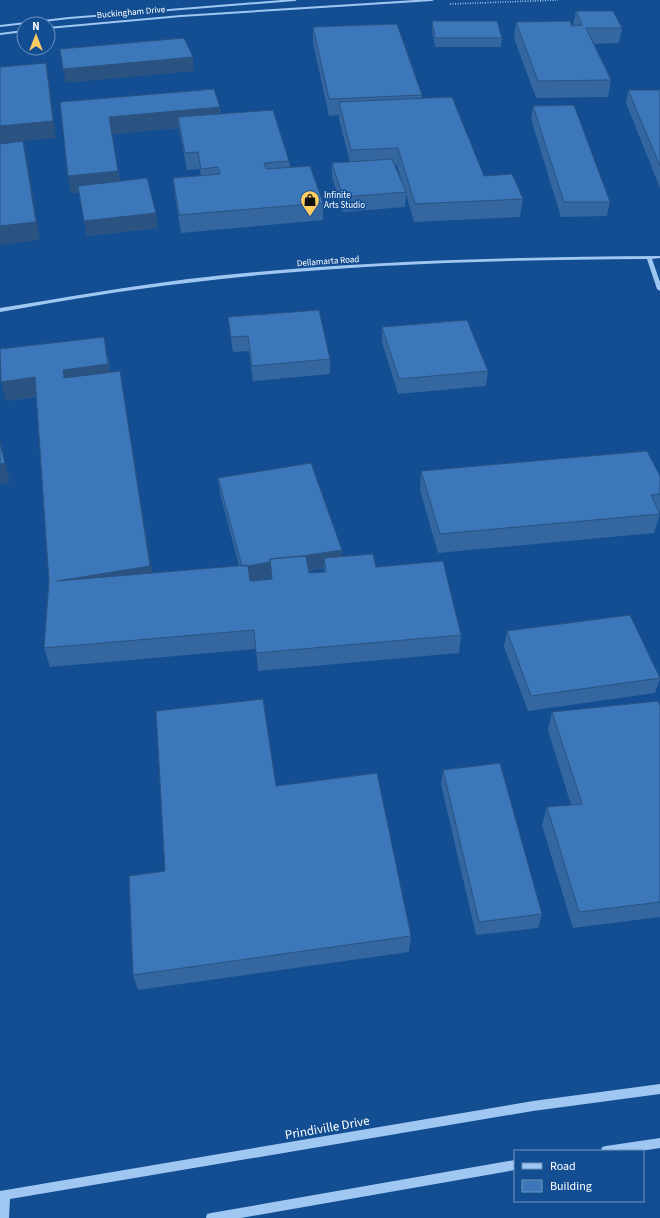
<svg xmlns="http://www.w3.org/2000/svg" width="660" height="1218" font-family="'Source Sans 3',sans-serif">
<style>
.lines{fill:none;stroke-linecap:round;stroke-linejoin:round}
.path{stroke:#a0c7f2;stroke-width:1.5;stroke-dasharray:1 1.5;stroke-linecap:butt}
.minor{fill:#a0c7f2;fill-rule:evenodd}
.wall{fill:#3466a0;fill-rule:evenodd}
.shaded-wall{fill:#2a5382}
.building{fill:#3c77ba;stroke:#2a5382}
.labels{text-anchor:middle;stroke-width:3.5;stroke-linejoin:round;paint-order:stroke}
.far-street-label{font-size:9px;fill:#fff;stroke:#134e92}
.far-poi-label{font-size:9px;fill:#fff;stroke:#134e92;text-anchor:start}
.near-street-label{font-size:13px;fill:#fff;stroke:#134e92}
</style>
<rect width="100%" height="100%" fill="#134e92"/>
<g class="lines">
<!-- path -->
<path class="path" d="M450,4L558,0"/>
<!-- minor -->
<path class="minor" d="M282,0H297L295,1L69,19L0,27V25L69,17Z
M415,0H434L432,1L181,17L48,29V27L181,15Z
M24,30V32L0,35V33Z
M660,256V258L652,259L660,282V291L657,289L647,259C494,260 340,264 187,283C125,290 62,301 0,312V308C62,298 125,287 188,279C344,261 502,257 660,256Z
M660,1084V1094L533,1111L10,1199L9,1218H0V1191L533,1101Z
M660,1138V1148L640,1151H601L602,1147L606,1146Z
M515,1160V1170L241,1218H206L207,1214L211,1213Z"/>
</g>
<!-- wall -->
<path class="wall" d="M576,11L622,28L619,43L594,44L611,80L608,97L536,98L514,38L516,22L573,26Z
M432,21L502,38L501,47H435L432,30Z
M313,27L422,95V98L484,176L523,199L520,217L414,222L406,194L405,207L343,212L332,177V163L350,162L339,119V115L329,116L313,43ZM395,165H397L403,185Z
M628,90H660V188L626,103Z
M60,102L220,107L221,114L289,161L290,167L323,203V220L181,233L175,196L173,178L201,176L200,169L187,170L179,128L112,134L120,181L158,228L87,236L79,192L71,193Z
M533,106L610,202L607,216L561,217L531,119Z
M228,317L330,359V374L253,381L249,351L233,352L230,332Z
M382,327L488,371L486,386L398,394L382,342Z
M108,355L110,372L123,390L152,573L239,566L220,493L218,478L342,556L376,567L461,635L459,653L258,671L256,649L50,667L44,648L49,581L36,397L6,401ZM324,568V572L309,573L308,571ZM271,577V579L251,581Z
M421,471L660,494V514L654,533L438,553L420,490Z
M507,631L660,678V679L655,693L528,711L504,647Z
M660,706V917L573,928L542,825L547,807L571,805L548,730L552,712Z
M443,770L542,914L538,928L476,935L441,784Z
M276,786L411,936L409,952L138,990L133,975L165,871Z"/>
<!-- shaded-wall -->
<path class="shaded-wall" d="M193,57L194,71L66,83L63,69Z
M46,63L49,79L56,138L0,143V126Z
M220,107L221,124L178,117L179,128L112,134L109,117Z
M23,141L27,159L40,240L0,245V226Z
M118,171L121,188L71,193L68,176Z
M156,213L158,228L87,236L84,221Z
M104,337L112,382L64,378L63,370Z
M35,377L39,396L6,401L1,382Z
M123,390L154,584L57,581Z
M0,440L10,482L0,485Z
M342,550V565L324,558V568L272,577L270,562Z
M270,562L271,577L243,582L242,567Z"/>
<!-- building -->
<path class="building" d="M576,11H613L622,28H586L611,80L538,81L516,22L570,21L572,26L582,25Z
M432,21H497L502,38H435Z
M397,24L422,95L329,99L313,27Z
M184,38L193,57L63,69L60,49Z
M46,63L53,121L0,126V67Z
M214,89L220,107L109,117L118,171L68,176L60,102Z
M628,90H660V166Z
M452,97L484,176L512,174L523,199L415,204L398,148L351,150L339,102Z
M574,105L610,202H564L533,106Z
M273,110L289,161L264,163L266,169L310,166L323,203L179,215L173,178L220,174L218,167L201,169L198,152L185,153L178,117Z
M23,141L36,222L0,226V144Z
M392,159L406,192L343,197L332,163Z
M147,178L156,213L84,221L78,186Z
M319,310L330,359L252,366L248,336L231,337L228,317Z
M467,320L488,371L399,379L382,327Z
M104,337L108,364L63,370L64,378L120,371L150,566L57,581L248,565L250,581L272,579L270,559L306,556L309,573L326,572L324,558L373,554L376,567L443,561L461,635L256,653L254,630L44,648L49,581L35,377L1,382L0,349Z
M0,443L5,463L0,464Z
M647,451L660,476V494L651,495L660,514L440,534L421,471Z
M311,463L342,550L302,556L270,559V562L248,566H242L218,478Z
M630,615L660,678L531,696L507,631Z
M263,699L276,786L377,773L411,936L133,975L129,876L165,871L156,711Z
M658,701L660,706V902L579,912L547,807L582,804L552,712Z
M500,763L542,914L479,922L443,770Z"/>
<!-- icons -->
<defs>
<g id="shop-pin" transform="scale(1)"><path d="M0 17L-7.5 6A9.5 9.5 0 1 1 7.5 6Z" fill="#ffcd61" stroke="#134e92"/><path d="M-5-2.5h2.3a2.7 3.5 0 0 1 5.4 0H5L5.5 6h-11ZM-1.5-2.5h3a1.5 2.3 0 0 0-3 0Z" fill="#111"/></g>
</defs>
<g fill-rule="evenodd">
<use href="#shop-pin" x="310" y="200"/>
</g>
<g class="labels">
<!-- far-street labels -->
<g class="far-street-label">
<text transform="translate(131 12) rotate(-5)" y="3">Buckingham Drive</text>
<text transform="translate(328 261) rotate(-4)" y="3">Dellamarta Road</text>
</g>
<!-- far-poi labels -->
<g class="far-poi-label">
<text x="324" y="198">Infinite<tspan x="324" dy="10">Arts Studio</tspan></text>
</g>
<!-- near-street labels -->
<g class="near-street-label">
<text transform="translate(327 1127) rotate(-10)" y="5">Prindiville Drive</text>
</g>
</g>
<!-- legend -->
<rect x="514" y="1150" width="130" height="52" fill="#134e92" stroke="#7195be"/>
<rect x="522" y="1163" width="20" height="6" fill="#a0c7f2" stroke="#7195be"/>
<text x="550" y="1170" font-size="12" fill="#ffffff">Road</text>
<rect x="522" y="1180" width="20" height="12" fill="#3c77ba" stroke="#7195be"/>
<text x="550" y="1190" font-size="12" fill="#ffffff">Building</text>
<!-- north arrow -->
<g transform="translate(36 36)"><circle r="19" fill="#134e92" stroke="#7195be"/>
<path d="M0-3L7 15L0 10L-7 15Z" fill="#ffcd61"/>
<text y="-6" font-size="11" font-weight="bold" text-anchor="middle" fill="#ffffff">N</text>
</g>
</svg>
